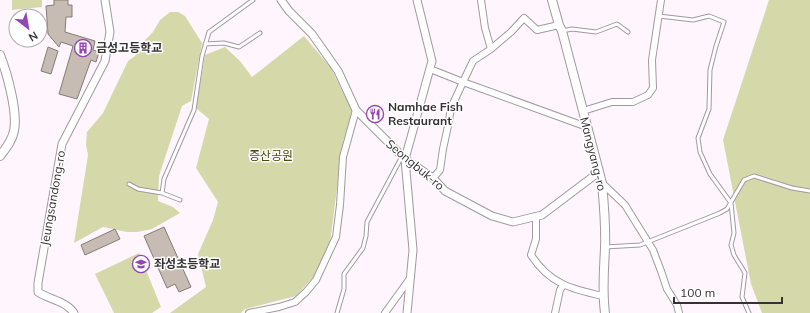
<svg xmlns="http://www.w3.org/2000/svg" width="810" height="313" font-family="Mulish,'Noto Sans KR',sans-serif">
<style>
.green{fill:#d5d9aa}
.building{fill:#c6bcb3;stroke:#857c73}
.lines{fill:none;stroke-linecap:round;stroke-linejoin:round}
.service-casing{stroke:#a298a1;stroke-width:5}
.minor-casing{stroke:#a298a1;stroke-width:8}
.tertiary-casing{stroke:#a298a1;stroke-width:9}
.secondary-casing{stroke:#a298a1;stroke-width:10}
.service{stroke:#fff;stroke-width:3}
.minor{stroke:#fff;stroke-width:6}
.tertiary{stroke:#fff;stroke-width:7}
.secondary{stroke:#fff;stroke-width:8}
.labels{text-anchor:middle;stroke-width:3;stroke-linejoin:round;paint-order:stroke}
.poi-label{font-size:12px;font-weight:bold;fill:#353135;stroke:#fff;text-anchor:start}
.street-label{font-size:12px;fill:#353135;stroke:#fff}
.park-label{font-size:12px;fill:#4c4e00;stroke:#fff}
</style>
<rect width="100%" height="100%" fill="#fef5fd"/>
<!-- green -->
<path class="green" d="M12,0H42V7L12,10Z
M769,0H810V313H762L751,284L723,140Z
M170,12H178L185,16L202,43L191,101L182,106L159,176L158,201L173,207L180,213L152,229L137,232H127L103,227L74,243L88,155L86,145L87,132L103,113L128,61L135,56L139,46L153,32L160,20Z
M304,36L331,68L353,113L343,141L330,243L315,275L296,296L245,309L241,313H170L206,287L198,254L213,220L218,202L196,168L209,119L196,108L205,55L225,47L240,61L252,77Z
M139,253L161,307L152,313H114L95,274Z"/>
<!-- building -->
<path class="building" d="M54,0H68V5H72V17H66L65,32L95,41L93,50L99,52L96,62L91,60L77,99L59,94L73,46L61,42L59,47L48,34L46,6L54,5Z
M48,47L58,51L51,74L41,71Z
M164,227L191,287L179,292L175,284L167,288L144,236Z
M115,229L120,239L85,255L81,245Z"/>
<g class="lines">
<!-- service casing -->
<g class="service-casing">
<path id="service" d="M659,16L693,20L709,16L724,22L716,46L710,70L709,109L698,138L700,152L710,174L731,203L734,233L731,245L734,255L745,273L742,297L749,313
M562,31L572,29L596,32L617,24L628,32
M205,44L224,43L239,47L260,33
M129,184L138,189L162,193
M180,200L162,193L164,179L194,110L202,56L209,32L253,0
M605,247L640,245L720,213L727,209L744,180L754,176L792,188L810,191
M337,313L344,289V274L363,248L366,236L367,222L400,160L404,159"/>
</g>
<!-- minor casing -->
<g class="minor-casing">
<path id="minor" d="M491,49L511,32L524,18L537,30L559,25
M430,69L463,82L473,61L491,49L485,28L481,0
M583,111L612,102H633L648,95L653,88L652,60L661,0
M433,178L440,170L443,149L448,126L451,108L463,82L587,127
M602,183L625,205L653,250L661,271L667,289L677,305L679,313
M536,216V239L531,255C550,284 571,289 603,296
M249,313L279,307L295,302L306,292L316,280L336,237L340,205L343,157L356,110
M385,313L411,277
M555,313L560,290L563,285"/>
</g>
<!-- tertiary casing -->
<g class="tertiary-casing">
<path id="tertiary" d="M281,0L289,11L312,34L338,71L356,110L405,159L433,178L445,191L492,216L513,222L542,215L599,172
M74,313C66,301 50,300 38,292V283L62,144L105,61L110,32L105,0
M407,313L413,250L405,159L432,61L417,0"/>
</g>
<!-- secondary casing -->
<g class="secondary-casing">
<path id="secondary" d="M552,0L559,25L562,31L602,183C604,205 606,226 605,248C604,270 602,291 605,313
M0,55C7,73 18,112 14,131C12,141 6,148 0,156"/>
</g>
<!-- service -->
<use href="#service" class="service"/>
<!-- minor -->
<use href="#minor" class="minor"/>
<!-- tertiary -->
<use href="#tertiary" class="tertiary"/>
<!-- secondary -->
<use href="#secondary" class="secondary"/>
</g>
<!-- icons -->
<defs>
<g id="building-ring" transform="scale(0.9)"><circle r="9.5" fill="#fff" stroke="#9445b5" stroke-width="1.5"/><path d="M-4-6H4V6H1V3H-1V6H-4ZM-2.5-4.3h1.7v1.8h-1.7ZM.8-4.3h1.7v1.8H.8ZM-2.5-1h1.7V.8h-1.7ZM.8-1h1.7V.8H.8Z" fill="#9445b5"/></g>
<g id="restaurant-ring" transform="scale(0.9)"><circle r="9.5" fill="#fff" stroke="#9445b5" stroke-width="1.5"/><path d="M-5-6h1v4h1v-4h1v4h1v-4h1v5L-1.5 .5V6h-2V.5L-5-1ZM5-6V6H3V1.5H1.5Q1.5-4 5-6Z" fill="#9445b5"/></g>
<g id="school-ring" transform="scale(0.9)"><circle r="9.5" fill="#fff" stroke="#9445b5" stroke-width="1.5"/><path d="M0-5L7-2L0 1L-7-2ZM-4 1L0 2.5L4 1V4Q0 6-4 4Z" fill="#9445b5"/></g>
</defs>
<g fill-rule="evenodd">
<use href="#building-ring" x="83" y="48"/>
<use href="#restaurant-ring" x="375" y="114"/>
<use href="#school-ring" x="141" y="264"/>
</g>
<g class="labels">
<!-- poi labels -->
<g class="poi-label">
<text x="96" y="52">금성고등학교</text>
<text x="388" y="111">Namhae Fish<tspan x="388" dy="14">Restaurant</tspan></text>
<text x="154" y="268">좌성초등학교</text>
</g>
<!-- street labels -->
<g class="street-label">
<text transform="translate(593 154) rotate(76)" y="4">Mangyang-ro</text>
<text transform="translate(415 165) rotate(40)" y="4">Seongbuk-ro</text>
<text transform="translate(53 198) rotate(-80)" y="4">Jeungsandong-ro</text>
</g>
<!-- park labels -->
<g class="park-label">
<text x="271" y="160">증산공원</text>
</g>
</g>
<!-- north arrow -->
<g transform="translate(28 28) rotate(149)"><circle r="19" fill="#ffffff" stroke="#aeadae"/>
<path d="M0-3L7 15L0 10L-7 15Z" fill="#9445b5"/>
<text y="-6" font-size="11" font-weight="bold" text-anchor="middle" fill="#353135">N</text>
</g>
<!-- scale -->
<path d="M674 297v6h108v-6" fill="none" stroke="#353135" stroke-width="2"/>
<text x="680" y="297" font-size="12" fill="#353135" stroke="#ffffff" stroke-width="3" paint-order="stroke">100 m</text>
</svg>
